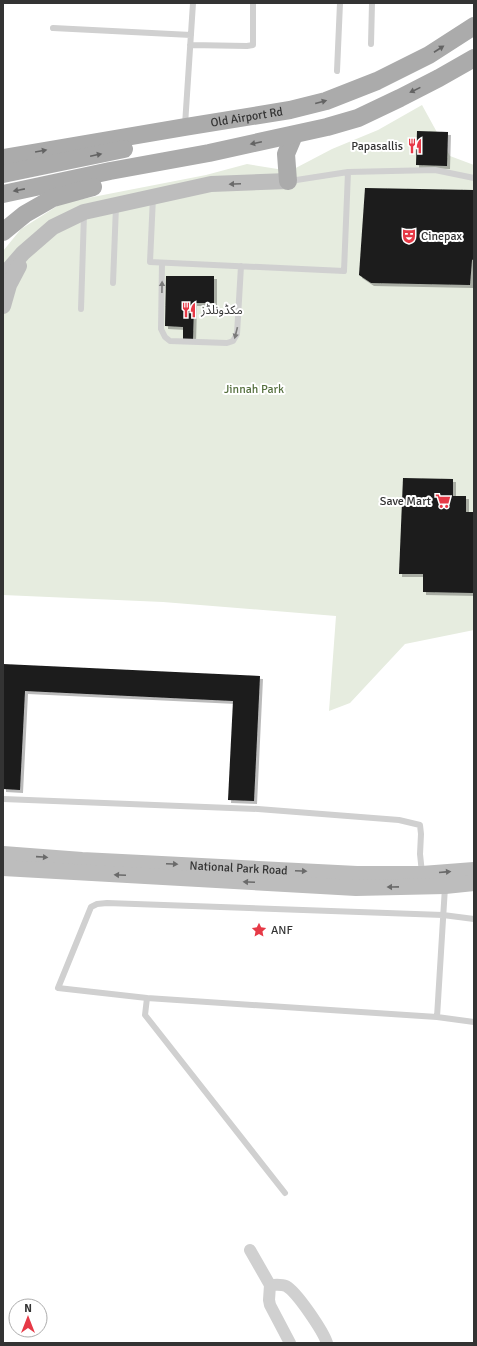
<svg xmlns="http://www.w3.org/2000/svg" width="477" height="1346" font-family="Signika,'Noto Sans Arabic',sans-serif">
<style>
.green{fill:#e6ecdf}
.building{fill:#1a1a1a;filter:url(#shadow)}
.lines{fill:none;stroke-linecap:round;stroke-linejoin:round}
.lane{stroke:#d0d0d0;stroke-width:6}
.street{stroke:#d0d0d0;stroke-width:12}
.secondary{stroke:#bdbdbd;stroke-width:16}
.primary{stroke:#ababab;stroke-width:18}
.oneway{fill:#636363}
.oneway2{fill:#6a6a6a}
.oneway3{fill:#7a7a7a}
.labels{text-anchor:middle;stroke-width:4;stroke-linejoin:round;paint-order:stroke}
.street-label{font-size:12px;fill:#333;stroke:#fff}
.poi-label{font-size:12px;fill:#333;stroke:#fff;text-anchor:start}
.park-label{font-size:12px;fill:#56703f;stroke:#fff}
</style>
<defs>
<filter id="shadow"><feDropShadow dx="3" dy="3" stdDeviation="0" flood-color="#0004"/></filter>
</defs>
<rect width="100%" height="100%" fill="#fff"/>
<!-- green -->
<path class="green" d="M422,105L450,156L474,165V630L405,644L350,703L329,711L336,616L163,602L3,595V251L21,229L62,203L206,175L247,164L290,171L332,149L378,130Z"/>
<!-- building -->
<path class="building" d="M417,131L448,132L447,166L416,165Z
M365,188L474,190V259L472,260L470,285L371,283L359,275Z
M166,276H214V303H194L193,340H183V327L165,326Z
M403,478L453,479V496H466V512H474V593L423,592V574H399Z
M3,664L260,676L254,801L228,800L233,701L25,691L20,790L3,789Z"/>
<g class="lines">
<!-- lane -->
<path class="lane" d="M53,28L191,35
M371,44L372,3
M190,45L247,46L253,45V3
M337,71L340,3
M185,125L193,3
M290,181L348,172L435,170L474,178
M153,197L150,262L344,271L348,172
M162,263L161,329L165,337L170,341L227,343L233,341L237,334L241,266
M113,283L116,206
M81,309L84,214
M3,799L258,809L399,820L420,825L421,834L420,854L422,873
M474,919L443,915L107,903L97,904L91,907L58,988L147,998L437,1017L474,1022
M147,998L145,1015L285,1193
M437,1017L445,887"/>
<!-- street -->
<path class="street" d="M250,1250L270,1285L269,1300L270,1305L290,1343
M270,1285C275,1285 281,1284 286,1286C297,1292 323,1331 327,1343"/>
<!-- secondary -->
<g class="secondary">
<path d="M3,276L23,253L53,227L84,212L211,184L288,181"/>
<path d="M3,306L9,285L19,266"/>
<path id="s1" d="M3,854L82,860L357,874H422L474,870"/>
<path d="M3,868L356,888L445,886L474,883"/>
</g>
<!-- primary -->
<g class="primary">
<path id="s2" d="M3,158L185,127L290,110L326,101L377,81L429,55L474,26"/>
<path d="M3,174L124,149"/>
<path d="M288,181L286,154L294,135"/>
<path d="M3,194L110,171L209,153L327,127L358,118L400,98L439,78L474,58"/>
<path d="M3,232L25,214L53,198L93,187"/>
</g>
</g>
<!-- one-way arrows -->
<defs><path id="oneway-solid" d="M-6-.8H1V-3.2L6.5 0L1 3.2V.8H-6Z"/></defs>
<g class="oneway">
<use href="#oneway-solid" transform="translate(439 49) rotate(-33)"/>
<use href="#oneway-solid" transform="translate(415 90) rotate(154)"/>
<use href="#oneway-solid" transform="translate(321 102) rotate(-15)"/>
<use href="#oneway-solid" transform="translate(256 143) rotate(168)"/>
<use href="#oneway-solid" transform="translate(41 151) rotate(-10)"/>
<use href="#oneway-solid" transform="translate(96 155) rotate(-12)"/>
<use href="#oneway-solid" transform="translate(19 190) rotate(169)"/>
</g>
<g class="oneway2">
<use href="#oneway-solid" transform="translate(235 184) rotate(178)"/>
<use href="#oneway-solid" transform="translate(42 857) rotate(4)"/>
<use href="#oneway-solid" transform="translate(172 864) rotate(3)"/>
<use href="#oneway-solid" transform="translate(301 871) rotate(3)"/>
<use href="#oneway-solid" transform="translate(445 872) rotate(-5)"/>
<use href="#oneway-solid" transform="translate(120 875) rotate(-177)"/>
<use href="#oneway-solid" transform="translate(249 882) rotate(-177)"/>
<use href="#oneway-solid" transform="translate(393 887) rotate(179)"/>
</g>
<g class="oneway3">
<use href="#oneway-solid" transform="translate(162 287) rotate(-89)"/>
<use href="#oneway-solid" transform="translate(236 333) rotate(104)"/>
</g>
<!-- icons -->
<defs>
<g id="restaurant-bare" transform="scale(1.2)"><path d="M-5-6h1v4h1v-4h1v4h1v-4h1v5L-1.5 .5V6h-2V.5L-5-1ZM5-6V6H3V1.5H1.5Q1.5-4 5-6Z" fill="#e63946" stroke="#fff" stroke-width="2.5" paint-order="stroke"/></g>
<g id="theatre-bare" transform="scale(1.2)"><path d="M-5-5.5Q0-4 5-5.5V0Q5 5 0 6Q-5 5-5 0ZM-3.3-2.5H-1v1.5H-3.3ZM1-2.5H3.3v1.5H1ZM-2.8 1Q0 5.5 2.8 1Z" fill="#e63946" stroke="#fff" stroke-width="2.5" paint-order="stroke"/></g>
<g id="supermarket-bare" transform="scale(1.2)"><path d="M-6-5.5h2.5l.6 2H6L4.5 2H-2.5L-4.4-4H-6ZM-1.5 3.2a1.3 1.3 0 1 0 .1 0ZM3 3.2a1.3 1.3 0 1 0 .1 0Z" fill="#e63946" stroke="#fff" stroke-width="2.5" paint-order="stroke"/></g>
<g id="sight-bare" transform="scale(1.2)"><path d="M0-6L1.8-2.2L6-1.7L2.9 1.2L3.7 5.4L0 3.3L-3.7 5.4L-2.9 1.2L-6-1.7L-1.8-2.2Z" fill="#e63946" stroke="#fff" stroke-width="2.5" paint-order="stroke"/></g>
</defs>
<g fill-rule="evenodd">
<use href="#restaurant-bare" x="415" y="146"/>
<use href="#theatre-bare" x="409" y="236"/>
<use href="#restaurant-bare" x="189" y="310"/>
<use href="#supermarket-bare" x="443" y="501"/>
<use href="#sight-bare" x="259" y="930"/>
</g>
<g class="labels">
<!-- street labels -->
<g class="street-label">
<text dy="4" stroke="none"><textPath href="#s2" startOffset="247">Old Airport Rd</textPath></text>
<text dy="4" stroke="none"><textPath href="#s1" startOffset="236">National Park Road</textPath></text>
</g>
<!-- poi labels -->
<g class="poi-label">
<text x="403" y="150" text-anchor="end">Papasallis</text>
<text x="421" y="240">Cinepax</text>
<text x="201" y="314">مکڈونلڈز</text>
<text x="431" y="505" text-anchor="end">Save Mart</text>
<text x="271" y="934">ANF</text>
</g>
<!-- park labels -->
<g class="park-label">
<text x="254" y="393">Jinnah Park</text>
</g>
</g>
<!-- border -->
<rect width="477" height="1346" fill="none" stroke="#333333" stroke-width="8"/>
<!-- north arrow -->
<g transform="translate(28 1318)"><circle r="19" fill="#ffffff" stroke="#adadad"/>
<path d="M0-3L7 15L0 10L-7 15Z" fill="#e63946"/>
<text y="-6" font-size="11" font-weight="bold" text-anchor="middle" fill="#333333">N</text>
</g>
</svg>
